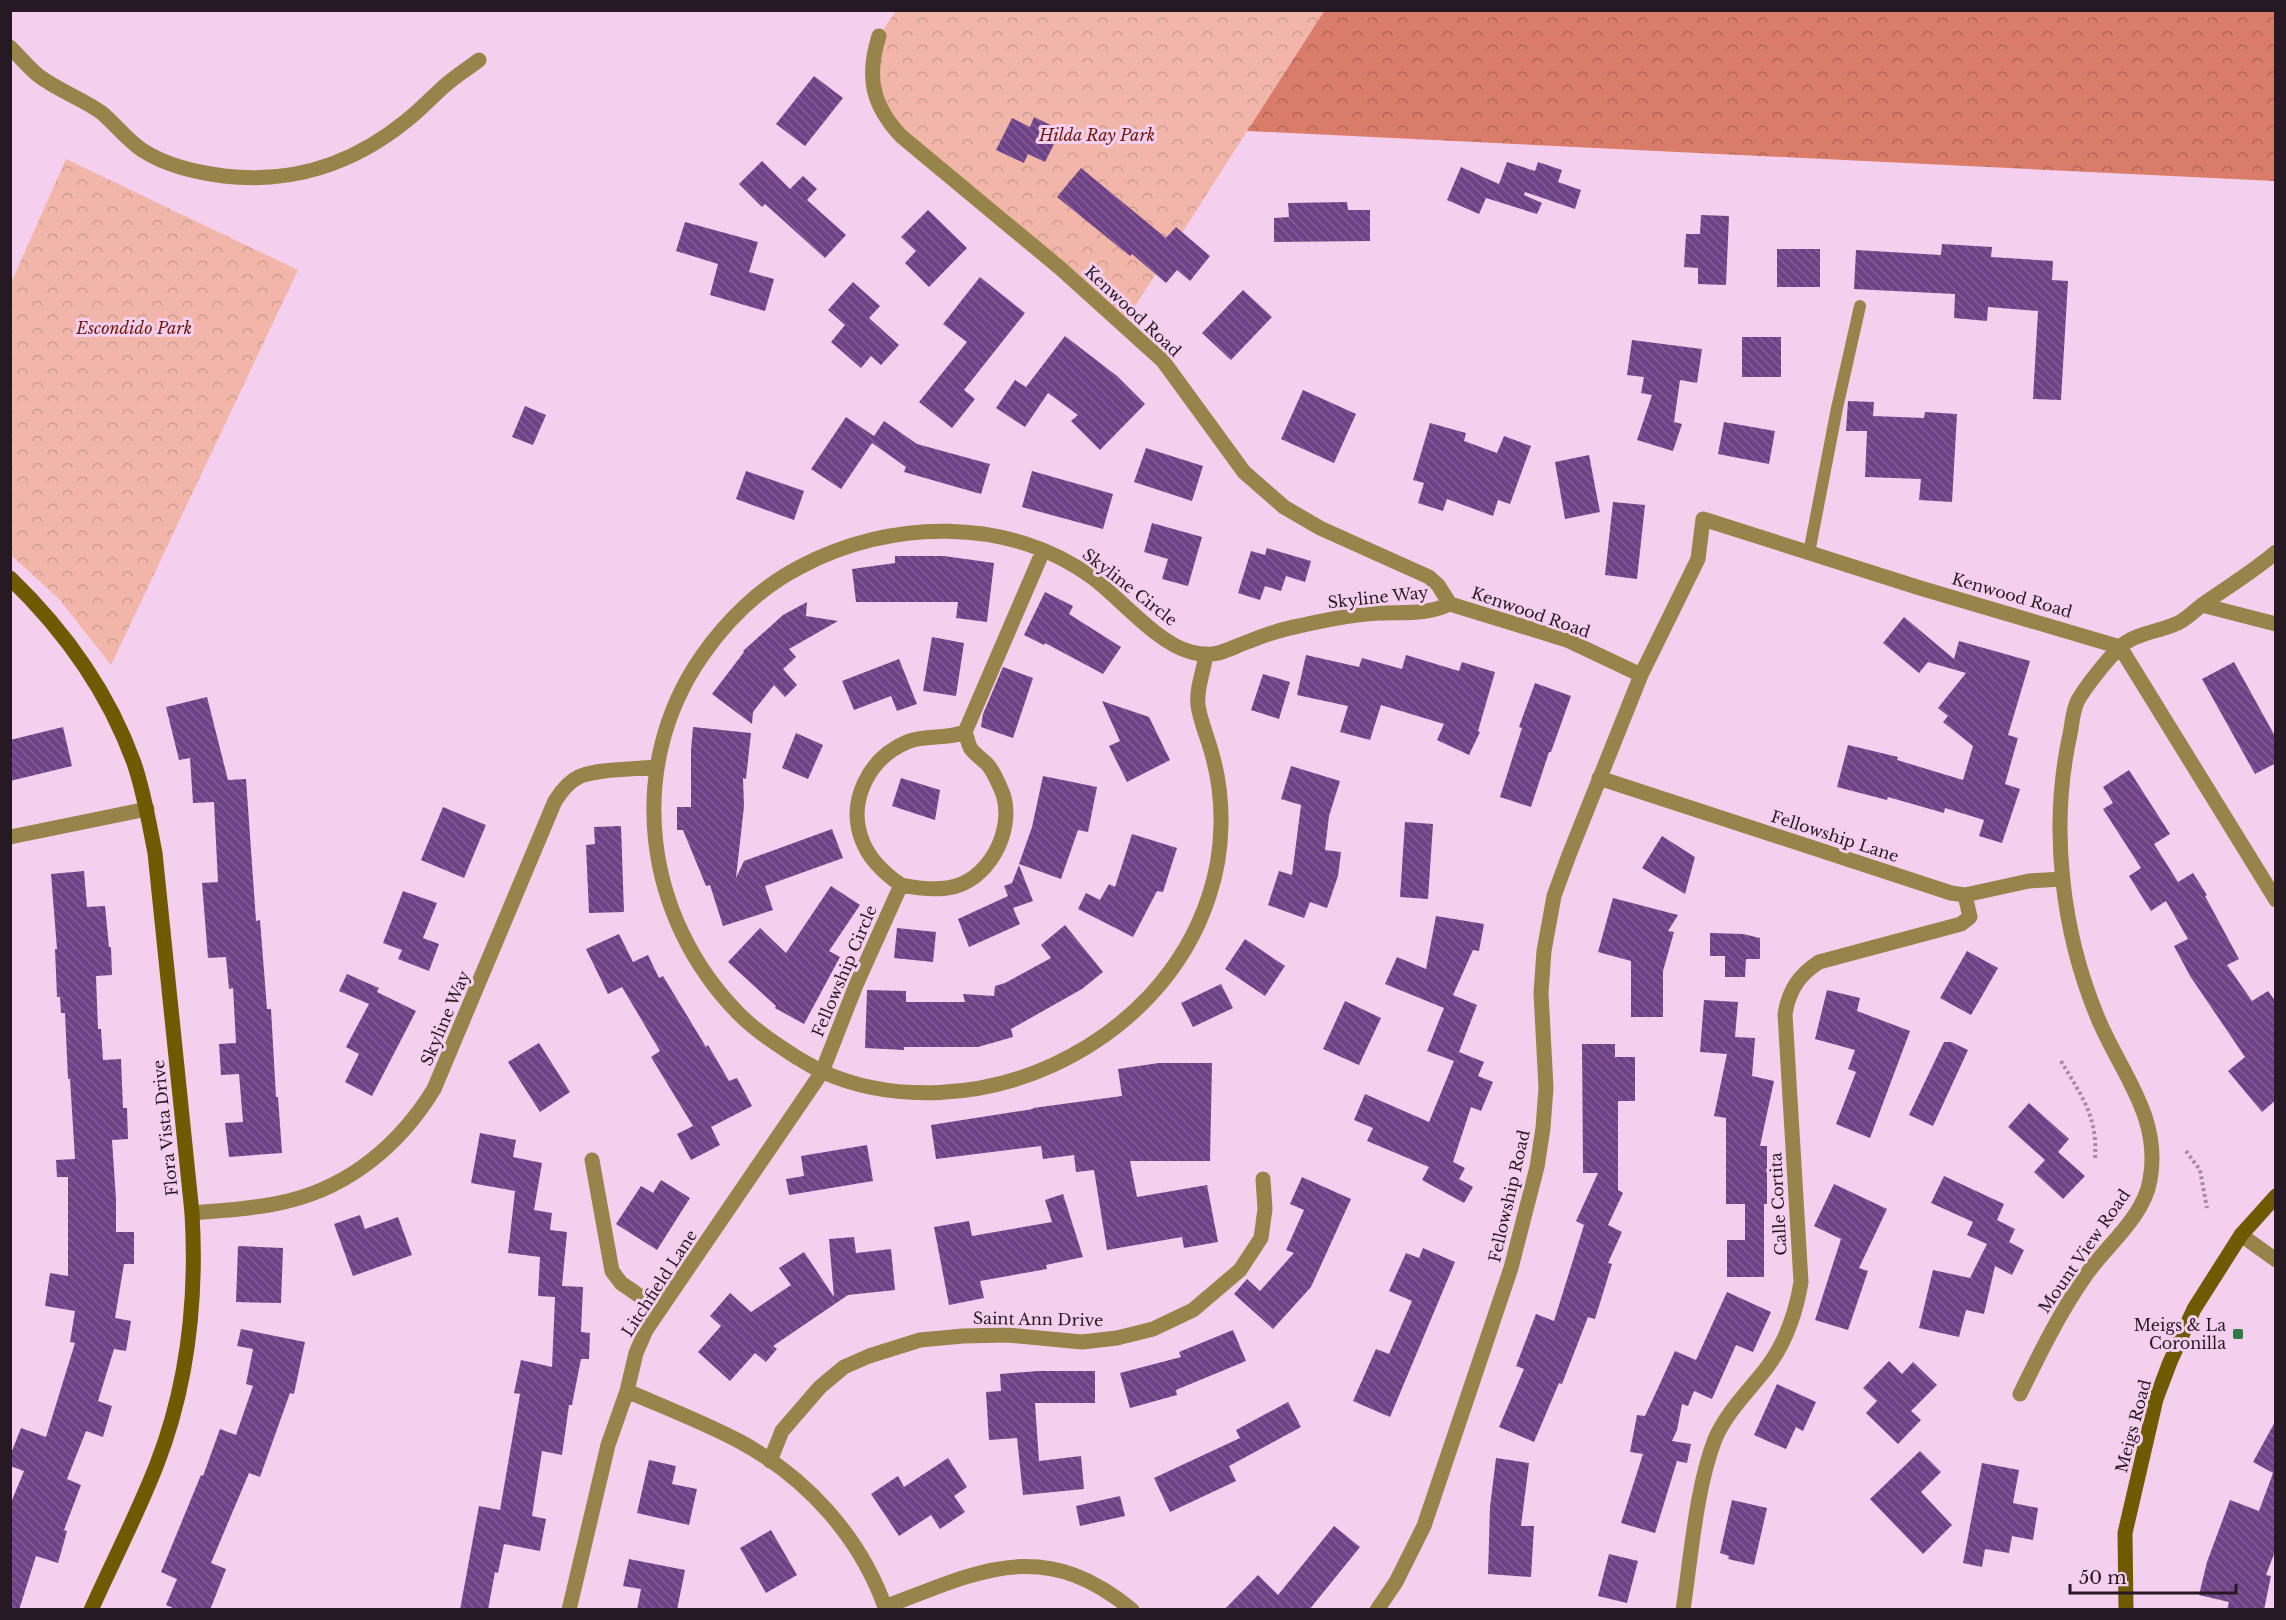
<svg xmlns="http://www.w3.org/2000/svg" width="2286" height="1620" font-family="'Libre Baskerville',serif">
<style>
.forest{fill:url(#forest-crowns)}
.park{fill:url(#park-crowns)}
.building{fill:url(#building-back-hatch)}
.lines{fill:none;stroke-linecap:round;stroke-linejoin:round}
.path{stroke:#a68aa1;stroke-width:4;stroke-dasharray:3 3;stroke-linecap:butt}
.lane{stroke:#96844a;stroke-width:12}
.street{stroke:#96844a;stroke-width:15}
.secondary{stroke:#6f5a00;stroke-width:15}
.poi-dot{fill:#2c7948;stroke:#f5d0ee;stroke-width:2}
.labels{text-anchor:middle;stroke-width:6;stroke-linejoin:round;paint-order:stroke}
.park-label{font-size:16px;font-style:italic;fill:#6c190a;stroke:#f5d0ee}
.street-label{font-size:16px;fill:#261924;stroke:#f5d0ee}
.poi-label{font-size:16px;fill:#261924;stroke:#f5d0ee;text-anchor:end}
</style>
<defs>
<pattern id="forest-crowns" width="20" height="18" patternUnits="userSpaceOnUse" patternTransform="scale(1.5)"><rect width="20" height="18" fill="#d97d6a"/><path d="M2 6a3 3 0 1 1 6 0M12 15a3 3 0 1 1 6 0" fill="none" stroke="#b06657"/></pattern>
<pattern id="park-crowns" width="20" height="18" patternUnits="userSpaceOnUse" patternTransform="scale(1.5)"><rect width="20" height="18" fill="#f1b6a9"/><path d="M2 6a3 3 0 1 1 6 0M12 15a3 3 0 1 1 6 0" fill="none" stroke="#ce9c91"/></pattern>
<pattern id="building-back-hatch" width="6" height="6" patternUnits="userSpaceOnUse" patternTransform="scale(1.5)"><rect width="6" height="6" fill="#6f4287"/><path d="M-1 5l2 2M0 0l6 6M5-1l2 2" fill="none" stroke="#836094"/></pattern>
</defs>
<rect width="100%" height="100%" fill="#f5d0ee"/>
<!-- forest -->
<path class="forest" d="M1324,11H2275V181L1247,131Z"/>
<!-- park -->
<path class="park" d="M896,11H1324L1123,325L901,136L877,102L879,36Z
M66,159L298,270L111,665L59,599L11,555V283Z"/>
<!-- building -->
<path class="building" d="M814,76L843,98L805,146L776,124Z
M1034,117L1061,130L1045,162L1028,154L1024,163L996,150L1012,118L1030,127Z
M762,161L790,189L803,176L817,189L807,200L846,235L825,258L765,204L762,207L739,184Z
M1507,162L1535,171L1538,162L1562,170L1558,182L1581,190L1575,209L1525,192L1524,195L1542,203L1537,214L1486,198L1479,214L1447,200L1461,167L1499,184Z
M1081,168L1166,238L1176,227L1210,256L1190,281L1177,270L1166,283L1132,254L1130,256L1057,197Z
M1347,202L1348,210H1370V241L1274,242V218L1289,217L1288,203Z
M928,210L967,248L929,287L905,263L916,251L901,237Z
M1701,215L1729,216L1726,285L1698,284V268L1684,267L1686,234H1700Z
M685,222L758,242L749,272L774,279L765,311L710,295L718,264L676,251Z
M1942,244L1992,247L1991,257L2053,261L2052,280L2068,281L2061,400L2033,399L2038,311L1988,307L1987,321L1954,318L1955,294L1854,289L1856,250L1941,255Z
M1777,249H1820V287H1777Z
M980,277L1025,313L964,390L975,399L952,428L919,402L967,342L943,324Z
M853,282L880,306L869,318L899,345L881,365L871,356L861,368L831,342L845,325L828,310Z
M1243,290L1272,317L1231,360L1202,333Z
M1065,336L1117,376L1145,404L1100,450L1071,421L1078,415L1048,393L1025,427L996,408L1015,380L1026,387Z
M1742,337H1781V377H1742Z
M1632,340L1702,349L1697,383L1680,380L1674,422L1682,424L1673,451L1637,440L1652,395L1641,393L1644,377L1627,375Z
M1303,390L1356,414L1334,463L1281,439Z
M1848,401L1874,402L1873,416L1924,418L1925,412L1957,414L1952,502L1919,500L1921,479L1865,477L1867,431H1846Z
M525,406L546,415L533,445L512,437Z
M846,417L874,436L884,421L917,444L990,464L981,494L904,472L906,467L872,443L841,489L811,469Z
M1724,422L1775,431L1769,464L1718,454Z
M1430,423L1466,433L1464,441L1497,453L1504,436L1531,446L1510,504L1498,500L1493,516L1447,499L1443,511L1418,503L1424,483L1413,480Z
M1146,448L1203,466L1192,501L1134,482Z
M1589,455L1600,512L1565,519L1555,462Z
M746,471L804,491L794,520L736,499Z
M1032,471L1113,494L1103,529L1022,507Z
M1613,502L1645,505L1637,579L1605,575Z
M1152,523L1202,537L1188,586L1162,579L1168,559L1144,552Z
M1267,548L1311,561L1305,582L1286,576L1281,591L1265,586L1260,600L1238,593L1251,551L1265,555Z
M895,556H944L994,563L987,622L956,618L958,602H856L852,569L895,563Z
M1045,592L1073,606L1069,614L1121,647L1103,674L1045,643L1044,645L1024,635Z
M807,602L806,616L838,621L789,649L796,657L783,669L797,685L785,697L774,685L753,712L752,724L712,694L744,652L743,651L783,615Z
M1904,617L1954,659L1959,641L2030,661L2008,735L2018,738L2005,784L2020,789L2002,843L1979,836L1984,820L1945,808L1944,813L1888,797L1887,800L1837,787L1848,745L1898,757L1897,760L1963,780L1973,746L1943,722L1948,716L1938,708L1966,673L1928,662L1919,673L1883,643Z
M932,637L964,643L956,696L923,691Z
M1306,655L1359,667L1362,658L1402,669L1406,655L1459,671L1462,662L1495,672L1478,731L1480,732L1469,755L1437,740L1444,724L1381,705L1370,740L1340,732L1348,706L1297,695Z
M899,659L917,704L897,711L891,696L854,710L842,681Z
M2234,662L2276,738V763L2255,774L2202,679Z
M1003,667L1033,678L1013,738L981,727L983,714Z
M1263,674L1290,682L1279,719L1251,710Z
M1535,683L1571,696L1551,752H1549L1531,807L1500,797L1522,728L1519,727Z
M207,697L228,780L246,779L256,921L260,920L267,1009H271L276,1097H278L282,1153L229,1157L225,1123L243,1122L239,1074L221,1075L219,1044L236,1043L233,988L229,989L226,957L208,958L202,883L218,882L214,802L193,803L190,758L179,760L166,707Z
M1102,701L1149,717L1170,760L1127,782L1109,746L1120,741Z
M63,727L72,766L10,781V740Z
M693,727L751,733L746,779L743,778L744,806L736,878L744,861L832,829L843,858L765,886L773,910L723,926L710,885L706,886L683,830H677V807H691V750Z
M796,733L823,745L808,779L782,768Z
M1291,766L1340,781L1329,816L1325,850L1341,852L1338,876L1327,908L1310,902L1304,918L1268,905L1279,871L1292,875L1301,805L1281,799Z
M2129,770L2170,834L2154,844L2178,882L2193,873L2207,895L2205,896L2239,959L2227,965L2252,1001L2268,991L2276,1002V1100L2262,1112L2228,1071L2245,1057L2190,976L2174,946L2188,939L2166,901L2151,911L2129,876L2141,868L2103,809L2113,803L2103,787Z
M1043,776L1097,787L1088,832L1078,830L1061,879L1019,864L1032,827Z
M901,778L940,790L935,820L892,806Z
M443,807L486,825L464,878L421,860Z
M1405,822L1433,824L1428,899L1400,897Z
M621,826L624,912L589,913L586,845L595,844L594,827Z
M1132,834L1177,848L1163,892L1157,891L1133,937L1078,909L1086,893L1100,900L1109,884L1115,887Z
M1662,836L1695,857L1685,894L1642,868Z
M1019,865L1033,901L1013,908L1020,924L969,947L958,919L1008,896L1004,886L1012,883Z
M84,871L87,907L105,906L109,947H111L112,975L96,976L98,1029H101L103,1060L121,1059L123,1108H127L128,1139L112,1140L116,1199V1232H134V1264H124L115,1318L131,1321L126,1351L114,1349L98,1401L112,1406L103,1437L86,1431L67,1479L81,1485L64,1530L67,1531L58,1563L36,1556L19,1610H10V1505L24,1471L10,1466V1456L21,1428L46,1437L75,1343L70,1342L75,1311L45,1306L50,1273L68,1276V1177H57L56,1160L75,1159L70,1079H68L65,1013H61L60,997H57L55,949H57L51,874Z
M831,886L860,905L829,951L840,957L804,1024L775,1008L776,1006L728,962L760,928L786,953Z
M403,891L437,903L423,938L439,944L429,971L398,959L402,950L383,943Z
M1613,898L1678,915L1668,931L1674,932L1663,971V1017H1631V961L1598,952Z
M1436,916L1484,924L1479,951L1473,950L1453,995L1477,1005L1459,1052L1484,1062L1478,1076L1493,1082L1481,1111L1471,1107L1453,1162L1465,1168L1459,1179L1473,1187L1464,1203L1422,1180L1429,1167L1367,1141L1373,1128L1354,1120L1365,1094L1429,1122L1454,1061L1427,1051L1444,1008L1385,984L1397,957L1426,969Z
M1065,925L1103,972L1082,989L1011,1029L1013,1037L978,1047H904V1050L865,1048L867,990L906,991V1002H965L963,994L994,996L995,986L1005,983L1051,958L1041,945Z
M897,928L936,932L933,962L894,958Z
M1710,933L1743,934L1760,938V959H1746L1745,977H1725V956H1710Z
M619,934L633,962L648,955L659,978L663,976L706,1047L708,1045L729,1081L737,1078L752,1106L711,1127L720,1145L691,1160L677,1134L693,1126L651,1057L660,1051L622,987L608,994L586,949Z
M1245,939L1285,966L1265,996L1225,969Z
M1967,951L1998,968L1971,1015L1940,998Z
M347,974L379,988L377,992L416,1011L372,1096L345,1082L359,1054L346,1047L369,1004L339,991Z
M1221,984L1233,1008L1193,1027L1181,1003Z
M1827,990L1860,998L1857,1011L1910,1031L1870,1138L1836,1124L1856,1072L1848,1069L1855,1050L1815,1039Z
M1704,1000L1738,1002L1735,1037L1755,1038L1752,1076L1774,1081L1760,1146H1767V1204H1764V1277H1727V1240H1745V1204H1726V1118L1714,1116L1727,1054L1700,1052Z
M1345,1001L1381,1018L1359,1065L1323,1049Z
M1944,1042H1951L1968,1050L1933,1126L1909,1115Z
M539,1043L570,1092L540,1112L508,1062Z
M1582,1044H1615V1057H1635V1101H1618V1190L1623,1193L1608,1225L1622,1232L1608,1263L1612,1264L1595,1319L1588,1317L1562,1384L1559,1383L1534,1442L1499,1427L1524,1369L1516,1366L1536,1314L1554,1321L1584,1225L1576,1221L1598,1173H1583Z
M1159,1063H1212L1210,1161H1130L1137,1197L1207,1185L1218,1242L1184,1248L1182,1237L1107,1250L1094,1170L1076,1172L1074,1155L1043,1159L1041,1146L936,1159L931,1125L1033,1109V1108L1122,1096L1118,1069Z
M2029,1103L2069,1139L2058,1152L2085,1176L2063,1199L2034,1172L2045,1160L2008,1127Z
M480,1133L516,1140L513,1157L542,1163L534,1210L552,1213L550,1230L567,1232L562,1286L583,1287L581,1332L590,1333L589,1359H581L572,1405H569L562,1455L542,1451L532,1516L546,1519L540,1551L504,1544L498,1573L495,1572L488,1610H460L479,1506L500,1510L520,1394L514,1393L521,1360L552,1367L555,1297L538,1296L540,1257L508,1253L515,1191L471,1183Z
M867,1145L873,1181L789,1195L786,1179L804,1176L801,1156Z
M1944,1176L2004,1204L1997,1220L2015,1229L2009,1242L2024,1250L2012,1275L1995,1266L1984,1314L1966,1310L1959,1337L1919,1328L1933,1270L1970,1278L1987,1244L1967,1235L1973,1222L1931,1203Z
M1302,1177L1351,1199L1311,1287L1273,1329L1234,1294L1247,1279L1260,1291L1294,1253L1286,1250L1304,1210L1290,1204Z
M661,1180L690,1198L657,1250L616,1224L641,1186L653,1193Z
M1834,1184L1887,1209L1859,1268L1868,1271L1848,1330L1815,1320L1841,1239L1814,1226Z
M1063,1194L1083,1257L1046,1265L1047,1269L980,1281L984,1298L949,1305L934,1227L969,1221L972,1236L1052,1222L1045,1200Z
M360,1215L365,1229L398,1217L412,1255L353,1276L334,1224Z
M854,1237L856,1253L891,1249L895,1290L848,1295L773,1346L777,1349L766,1362L755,1353L730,1381L698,1352L721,1326L710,1316L730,1293L751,1312L791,1285L779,1268L804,1252L834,1297L829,1239Z
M238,1246L283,1248L281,1303L236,1302Z
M1423,1248L1455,1262L1390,1417L1353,1401L1376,1349L1389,1354L1412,1301L1389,1291L1406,1253L1419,1258Z
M1727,1292L1771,1312L1753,1352L1736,1345L1712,1399L1694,1391L1688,1406L1682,1404L1677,1430L1672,1441L1691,1444L1687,1463L1677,1461L1655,1533L1621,1523L1643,1454L1630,1452L1637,1415L1645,1416L1675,1351L1696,1360Z
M241,1329L305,1342L294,1394L290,1393L260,1477L249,1473L211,1563L226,1569L210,1610H178L166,1605L177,1579L161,1572L201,1475L203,1476L220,1429L236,1435L253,1386L246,1384L253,1349L237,1346Z
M1233,1330L1246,1361L1176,1390L1177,1395L1130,1408L1120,1373L1181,1357L1179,1352Z
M1889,1361L1902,1374L1913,1362L1937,1385L1911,1411L1921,1420L1898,1444L1866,1413L1877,1401L1863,1388Z
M1038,1371H1095V1403H1035L1039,1461L1081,1456L1084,1489L1023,1495L1017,1438L989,1440L986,1392L1001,1391L1000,1374Z
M1777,1384L1816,1402L1803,1431L1796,1427L1786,1449L1754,1435Z
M1288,1402L1301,1427L1229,1466L1236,1481L1170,1512L1154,1478L1240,1438L1236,1430Z
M2276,1420V1549L2266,1575L2271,1576L2264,1610H2227L2229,1602L2199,1595L2207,1562L2230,1500L2259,1511L2273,1473L2253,1462Z
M1920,1451L1941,1472L1921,1492L1952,1525L1923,1554L1870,1499Z
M948,1458L967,1487L954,1496L965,1512L940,1529L931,1515L899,1536L871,1494L898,1476L904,1487Z
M1496,1458L1529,1463L1521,1526H1534L1531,1577L1488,1574L1490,1507Z
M649,1460L676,1466L672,1484L697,1489L689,1525L637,1513Z
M1982,1463L2019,1470L2013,1503L2038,1508L2033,1540L2012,1536L2009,1553L1985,1549L1982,1567L1963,1563Z
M1120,1496L1125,1516L1080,1526L1076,1506Z
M1732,1500L1767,1508L1754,1565L1728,1559L1729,1556L1720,1553Z
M1334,1526L1360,1547L1309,1610H1224L1258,1575L1278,1595Z
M771,1530L797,1575L766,1593L740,1548Z
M1609,1554L1638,1561L1627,1603L1598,1596Z
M629,1559L685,1570L677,1610H637L641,1589L623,1586Z"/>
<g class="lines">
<!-- path -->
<path class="path" d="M2061,1061C2081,1095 2098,1117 2095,1158
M2186,1151L2200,1170L2207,1208"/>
<!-- lane -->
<path class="lane" d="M1809,553L1837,408L1860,306"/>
<!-- street -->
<path class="street" d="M879,36C866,77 872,105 901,136L1060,268L1163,361L1244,472L1284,507L1320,528L1429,577L1438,585L1450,604L1567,640L1641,675
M10,47C20,57 29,68 39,76C59,91 83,99 102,113C116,125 127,140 142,150C167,166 195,172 224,176C291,184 353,164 406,121C418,112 428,101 439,91C451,79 466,70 479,60
M2202,605L2276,624
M1206,654C1204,671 1196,688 1198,705C1200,721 1208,738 1212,754C1225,799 1224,852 1209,896C1184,973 1126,1031 1053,1065C984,1097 895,1104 823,1072C814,1068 805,1062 796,1057C776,1044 756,1031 739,1014C644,918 624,768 702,656C727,620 761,587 800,567C889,519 1009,516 1093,578C1121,599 1158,644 1191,652C1216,659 1227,649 1250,641C1265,635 1282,629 1299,626C1325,620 1353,614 1380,613C1405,612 1426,615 1450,604
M1599,778L1951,893L1965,895L2029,881L2063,879
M10,837L147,809
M901,885C916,888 932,890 947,888C988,883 1015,831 1003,794C999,784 995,774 988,765C983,760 976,755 971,749C968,744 967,737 965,732
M592,1160L612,1271L621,1283L660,1310
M192,1213C224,1210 256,1209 288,1201C351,1186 401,1143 434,1089L555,801C572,774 584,773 614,770C628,769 642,768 657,767
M2241,1235L2276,1260
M627,1391C664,1407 703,1422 739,1441C806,1477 861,1537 886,1610
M2020,1394C2040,1353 2060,1312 2086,1275C2106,1246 2144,1217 2150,1180C2162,1116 2119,1071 2097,1016C2062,931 2050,830 2069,739C2072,728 2072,711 2078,700C2086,686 2107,660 2118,649C2133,633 2159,632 2178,623C2187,619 2194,611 2202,605C2227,587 2253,572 2276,552
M770,1461L782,1431L820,1387L844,1367L869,1356L920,1340L963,1336L1007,1335L1082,1342L1117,1338L1153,1329L1193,1310L1240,1270L1261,1238L1265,1209L1263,1179
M885,1607C979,1571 1043,1536 1132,1610
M569,1610L608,1445L627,1391L636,1353L646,1330L822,1072L856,985L901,885C885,874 869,859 862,840C847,801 869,758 907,742C926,734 946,740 965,732L1043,551
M1377,1610L1396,1582L1424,1526L1511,1268L1537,1167L1543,1128L1546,1088L1541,993L1544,951L1554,896L1569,855L1641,675L1698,559L1703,519L1920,588L2120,647L2276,900
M1683,1610C1691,1557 1696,1488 1715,1439C1727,1411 1750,1390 1768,1366C1787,1340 1796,1313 1801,1282L1785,1014C1789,990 1799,975 1819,962L1961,924L1970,917L1965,895"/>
<!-- secondary -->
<path class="secondary" d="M10,578C65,631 108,691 134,763C144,792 149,823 155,853L192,1213C197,1297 188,1384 157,1464C138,1513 113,1561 91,1610
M2126,1610L2125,1533L2156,1399L2170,1362L2194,1309L2241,1235L2276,1196"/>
</g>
<!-- markers -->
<rect class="poi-dot" x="2232" y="1328" width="12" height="12" rx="3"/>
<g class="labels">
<!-- park labels -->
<g class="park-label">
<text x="1097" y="141">Hilda Ray Park</text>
<text x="134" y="334">Escondido Park</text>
</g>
<!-- street labels -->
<g class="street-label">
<text transform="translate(1133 311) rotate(43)" y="6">Kenwood Road</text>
<text transform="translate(1130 587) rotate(38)" y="6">Skyline Circle</text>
<text transform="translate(2012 595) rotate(16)" y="6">Kenwood Road</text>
<text transform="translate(1378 597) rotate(-6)" y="6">Skyline Way</text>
<text transform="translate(1531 612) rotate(19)" y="6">Kenwood Road</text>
<text transform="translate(1835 836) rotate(18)" y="6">Fellowship Lane</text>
<text transform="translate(844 971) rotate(-67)" y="6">Fellowship Circle</text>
<text transform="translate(445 1018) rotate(-67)" y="6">Skyline Way</text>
<text transform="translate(165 1128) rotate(-96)" y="6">Flora Vista Drive</text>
<text transform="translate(1509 1196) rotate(-77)" y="6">Fellowship Road</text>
<text transform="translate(1778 1204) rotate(-93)" y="6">Calle Cortita</text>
<text transform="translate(2084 1251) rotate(-55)" y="6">Mount View Road</text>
<text transform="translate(659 1283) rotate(-57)" y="6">Litchfield Lane</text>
<text transform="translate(1038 1319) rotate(1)" y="6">Saint Ann Drive</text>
<text transform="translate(2133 1426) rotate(-75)" y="6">Meigs Road</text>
</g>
<!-- poi labels -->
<g class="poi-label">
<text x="2226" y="1331">Meigs &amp; La<tspan x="2226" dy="18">Coronilla</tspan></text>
</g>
</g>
<!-- border -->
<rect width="2286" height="1620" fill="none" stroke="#261924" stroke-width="24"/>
<!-- scale -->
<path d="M2070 1584v9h166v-9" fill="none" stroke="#261924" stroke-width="3"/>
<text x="2079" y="1584" font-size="18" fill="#261924" stroke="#f5d0ee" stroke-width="4.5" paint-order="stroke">50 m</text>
</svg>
